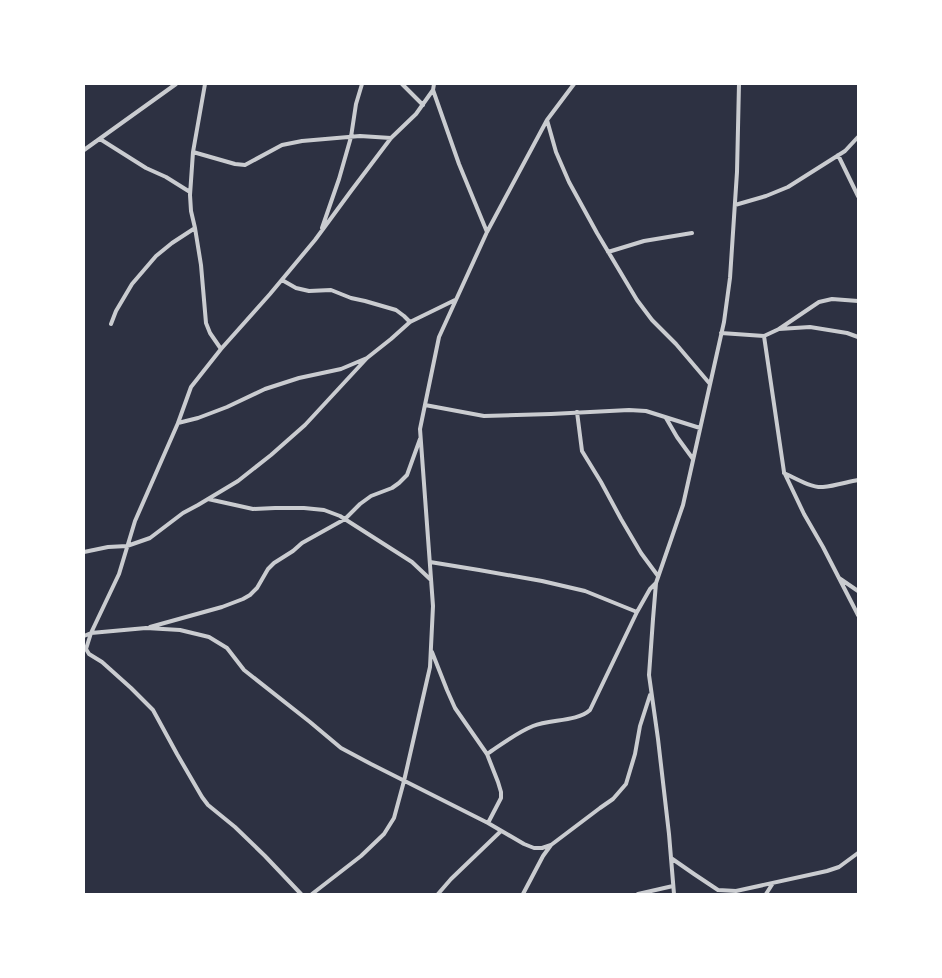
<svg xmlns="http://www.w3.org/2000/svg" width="942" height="978" font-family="Rubik,sans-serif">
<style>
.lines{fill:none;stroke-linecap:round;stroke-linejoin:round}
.minor{stroke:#caccd0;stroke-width:4}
</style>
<rect width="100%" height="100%" fill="#2d3142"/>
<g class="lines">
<!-- minor -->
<path class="minor" d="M205,84L193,152L190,195L191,211L195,228L201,265L206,323L210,333L221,349
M402,84L423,105
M434,84L433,90L459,164L487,232
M547,120L556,152L569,182L597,233L637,300L652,320L676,344L710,384
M100,139L146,168L166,177L190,192
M84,150L176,84
M193,152L235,164L245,165L282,145L302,141L360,136L391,138
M838,155L858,196
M735,205L766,196L788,187L845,151L858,137
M322,228L339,179L351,137L356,104L362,84
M608,252L644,241L692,233
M282,280L296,288L309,291L331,290L351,298L365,301L396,310L404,316L410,322
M111,324L116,311L132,284L156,256L172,243L195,228
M779,329L819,302L832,299L858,301
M721,333L764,336L784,472L804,514L823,547L858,615
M764,336L779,329L810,327L847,333L858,337
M425,405L484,416L551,414L629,410L646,411L700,428
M577,412L582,451L601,482L621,519L641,553L658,576
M666,418L677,437L693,459
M178,423L198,418L227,407L265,389L299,378L341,369L367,358L391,339L410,322L455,300
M784,473C795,478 811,488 823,487C835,486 847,482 858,480
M208,499L253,509L275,508H304L324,510L340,516L412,562L431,580
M84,552L108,547L127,546L150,538L183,513L198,505L238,481L271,455L305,425L367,358
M430,562L479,570L542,581L585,591L637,612
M839,578L858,591
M150,627L222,607L243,599L250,595L257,588L268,569L274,563L293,551L302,543L345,519L360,504L371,496L392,488L399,483L407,475L420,439
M84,636L91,633L146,628L180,630L209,637L227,648L244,670L310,722L341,748L371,764L488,823L524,844L534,848H542L551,845
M432,652L447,690L455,708L487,754L498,782L501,792V798L488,823
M487,754C502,744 516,733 533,726C550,719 577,722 590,710L637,612L650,589L656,583
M671,858L694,874L718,890L736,891L827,871L839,867L858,853
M301,894L265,856L235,827L208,805L202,797L177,754L153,710L131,688L102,662L89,654L86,649L91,633L119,574L135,521L178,423L191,387L221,349L270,294L315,240L351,191L391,138L416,114L433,90
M312,894L361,856L384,834L394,818L404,781L430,667L433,606L420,429L439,337L487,232L547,120L574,84
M438,894L451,879L501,831
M523,894L543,856L551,845L600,808L613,799L626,784L635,754L640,726L650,695
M638,894L673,886
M674,894L669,834L658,739L649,675L653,619L656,583L683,505L724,322L730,278L737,172L739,84
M766,894L773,883"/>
</g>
<!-- border -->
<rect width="942" height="978" fill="none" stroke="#ffffff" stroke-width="170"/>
</svg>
